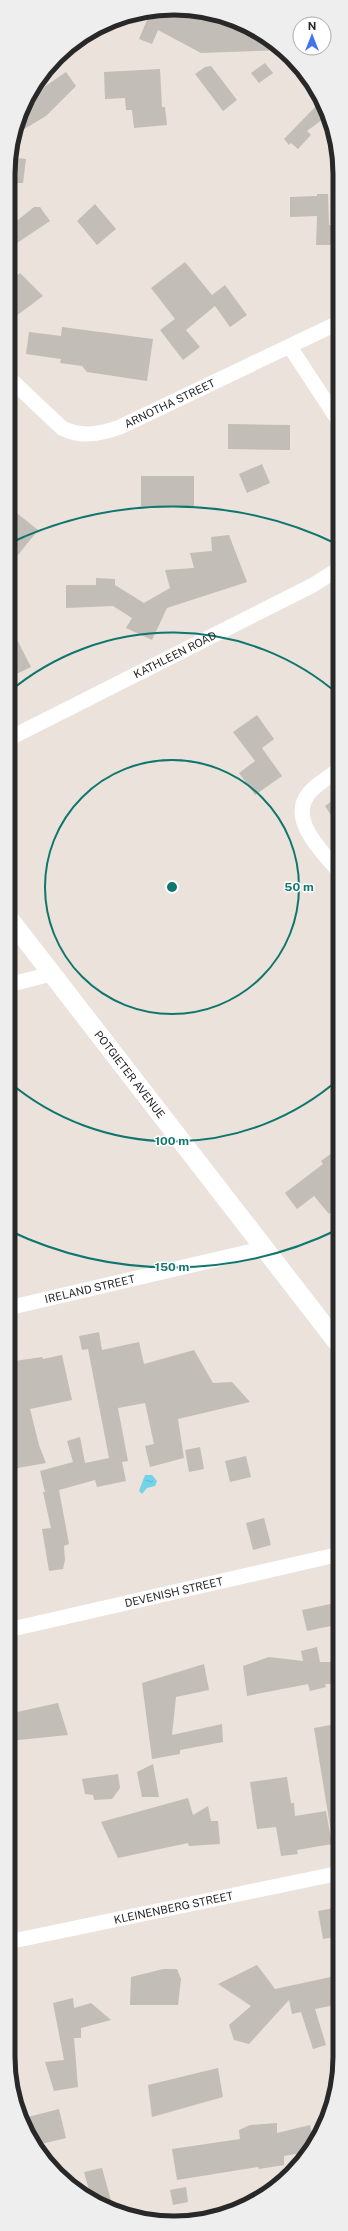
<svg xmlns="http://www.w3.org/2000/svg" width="348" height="2231" font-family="'Public Sans',sans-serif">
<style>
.water{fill:url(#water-ripples)}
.building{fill:#c2bdb6}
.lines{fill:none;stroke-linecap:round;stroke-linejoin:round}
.minor{stroke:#fff;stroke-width:15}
.tertiary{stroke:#fff;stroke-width:19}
.ring{fill:none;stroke:#0f766e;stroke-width:2}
.labels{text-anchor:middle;stroke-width:3;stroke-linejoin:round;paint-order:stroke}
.street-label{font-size:11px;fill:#282828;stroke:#fff}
.rim{fill:none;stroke:#282828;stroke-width:5}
.centre{fill:#0f766e;stroke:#fff;stroke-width:2}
.ring-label{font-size:12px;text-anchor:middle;font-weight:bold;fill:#0f766e;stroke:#fff;stroke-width:3;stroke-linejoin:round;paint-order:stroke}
</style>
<defs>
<pattern id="water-ripples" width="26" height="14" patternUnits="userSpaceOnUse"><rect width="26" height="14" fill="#72d4e8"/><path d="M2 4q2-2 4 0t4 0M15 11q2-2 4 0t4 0" fill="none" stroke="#63b6c7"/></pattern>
</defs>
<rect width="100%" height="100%" fill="#eae2db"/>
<!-- water -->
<path class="water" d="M145,1475H152L157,1481L155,1486L147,1488L142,1494L139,1491Z"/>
<!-- building -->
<path class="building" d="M185,8L247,25L283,50L201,53L158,30L152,44L139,39L150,13Z
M265,63L273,73L259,83L251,73Z
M211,66L237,100L223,111L195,74L205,67Z
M160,69L162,107H165L167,125L134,128L132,110H126L125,98L105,99L104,72Z
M66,72L76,86L46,116L16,134L25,100L34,89L37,92Z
M319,103L327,116L307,131L311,135L298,149L291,143L289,145L284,139Z
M10,157L26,159L23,183H8Z
M317,194H328L329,225H340V245H316L317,216L290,217V197L317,196Z
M95,204L116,229L97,245L77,221Z
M34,207H40L50,221L8,249V228Z
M185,262L212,295L225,285L247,315L230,327L215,306L186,330L200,347L183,360L160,330L175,319L151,288Z
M20,273L43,296L8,322V284Z
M62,327L153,339L147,381L87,372L82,366L60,363L61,359L26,354L29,332L61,336Z
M228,424L290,425V450L228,449Z
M262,464L270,483L247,493L239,474Z
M141,476H194V506H141Z
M8,506L38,530L18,555L8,547Z
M229,535L247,582L167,608L152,640L126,628L132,618L113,606L66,608V585H96V578L115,579V585L144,603L170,588L165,570L194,568L190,553L212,551L211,537Z
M8,622L31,667L8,678Z
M257,715L274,739L262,748L282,776L255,795L239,773L255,761L233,732Z
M340,795V829L325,806Z
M340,1147V1206L329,1214L314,1196L297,1209L285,1193L323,1164L321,1161Z
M99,1332L102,1350L139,1342L144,1364L194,1350L213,1383L232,1382L250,1402L178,1419L184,1458L150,1467L145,1446L154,1444L145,1403L118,1408L128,1461L122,1462L126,1481L97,1487L95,1480L59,1490L69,1544L64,1546L65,1560L63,1569L49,1571L42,1529L51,1528L43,1492H45L40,1471L73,1462L67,1441L80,1437L85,1463L109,1458L88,1349L82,1350L79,1336Z
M62,1355L72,1400L30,1409L39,1445L46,1463L12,1469L8,1455L16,1453L8,1422V1400L13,1399L8,1362L42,1357L43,1359Z
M200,1447L204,1469L189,1472L185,1450Z
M246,1456L251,1477L230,1482L225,1461Z
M264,1518L271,1545L253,1550L246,1523Z
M340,1602V1624L307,1631L302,1610Z
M317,1647L320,1662H340V1684H325L326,1687L310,1691L308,1684L247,1696L243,1666L269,1657L303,1661L301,1651Z
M204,1664L209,1690L176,1697L172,1735L222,1724L223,1742L180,1750V1754L152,1759L142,1683Z
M58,1703L68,1735L8,1741V1714Z
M336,1724L340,1743V1837L332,1838L314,1728Z
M153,1764L159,1797H142L137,1772Z
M118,1774L120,1788L112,1799L94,1800L93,1795L85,1794L82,1779Z
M287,1777L291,1803H294L295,1816L326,1811L332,1844L297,1850L298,1854L281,1856L276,1827L257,1829L250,1782Z
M188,1798L193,1815L208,1806L211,1821H218L220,1844L189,1846L188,1843L118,1858L101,1822Z
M340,1907V1936L323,1939L318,1911Z
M257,1965L275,1989L340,1975V2004L315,2009L326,2045L313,2049L301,2012L292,2014L289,2000L249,2044L234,2040L229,2025L251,2006L218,1984Z
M163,1969H177L181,1979L178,2005H130L131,1977Z
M73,1998L74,2008L91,2003L111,2020L81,2028V2038H74L78,2087L54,2091L45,2062L64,2060L53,2003Z
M218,2068L223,2097L152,2117L148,2085Z
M59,2109L66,2138L37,2145L20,2119Z
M277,2123V2133L310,2125L314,2142L306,2152L284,2156V2165L259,2169L258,2167L177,2180L172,2149L240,2139L239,2130L250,2125Z
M102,2168L114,2211L91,2197L84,2172Z
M186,2187L188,2202L173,2205L170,2190Z"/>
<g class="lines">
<!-- minor -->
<g class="minor">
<path d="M290,347L340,423"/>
<path id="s1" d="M8,377L62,428C81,438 100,434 120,427L340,322"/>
<path id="s2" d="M8,739L313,585L340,568"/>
<path d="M340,769C330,776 318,783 310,792C286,819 323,852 340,873"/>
<path d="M8,985L51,974"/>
<path id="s3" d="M8,1308L265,1248"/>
<path id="s4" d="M8,1630L340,1554"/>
<path id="s5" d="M8,1942L340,1873"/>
</g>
<!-- tertiary -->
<path class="tertiary" id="s6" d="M8,917L340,1346"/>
</g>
<!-- distance rings -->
<g class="ring">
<circle cx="172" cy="887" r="127"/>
<path d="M339 1079A254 254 0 0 1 9 1082M9 692A254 254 0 0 1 339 695"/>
<path d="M339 1229A380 380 0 0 1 8 1230M8 544A380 380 0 0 1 339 545"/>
</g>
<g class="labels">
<!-- street labels -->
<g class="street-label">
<text dy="4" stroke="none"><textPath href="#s1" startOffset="189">ARNOTHA STREET</textPath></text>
<text dy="4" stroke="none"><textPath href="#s2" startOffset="187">KATHLEEN ROAD</textPath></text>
<text dy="4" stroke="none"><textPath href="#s6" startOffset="199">POTGIETER AVENUE</textPath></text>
<text dy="4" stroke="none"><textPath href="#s3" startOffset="84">IRELAND STREET</textPath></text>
<text dy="4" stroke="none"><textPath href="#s4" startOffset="170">DEVENISH STREET</textPath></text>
<text dy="4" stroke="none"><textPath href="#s5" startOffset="169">KLEINENBERG STREET</textPath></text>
</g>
</g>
<!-- crop -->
<path d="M0 0H348V2231H0ZM174 15H174A159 159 0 0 1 333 174V2057A159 159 0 0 1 174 2216H174A159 159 0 0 1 15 2057V174A159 159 0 0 1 174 15Z" fill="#eee" fill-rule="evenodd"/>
<path class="rim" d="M174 15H174A159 159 0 0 1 333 174V2057A159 159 0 0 1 174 2216H174A159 159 0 0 1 15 2057V174A159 159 0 0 1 174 15Z"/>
<circle cx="172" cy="887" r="6" class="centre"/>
<g class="ring-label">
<text x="299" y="891">50 m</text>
<text x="172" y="1145">100 m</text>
<text x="172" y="1271">150 m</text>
</g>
<!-- north arrow -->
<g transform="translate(312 36)"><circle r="19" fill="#ffffff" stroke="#a9a9a9"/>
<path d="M0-3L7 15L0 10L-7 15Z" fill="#4273f0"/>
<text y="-6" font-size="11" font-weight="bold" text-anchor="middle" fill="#282828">N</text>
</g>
</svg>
